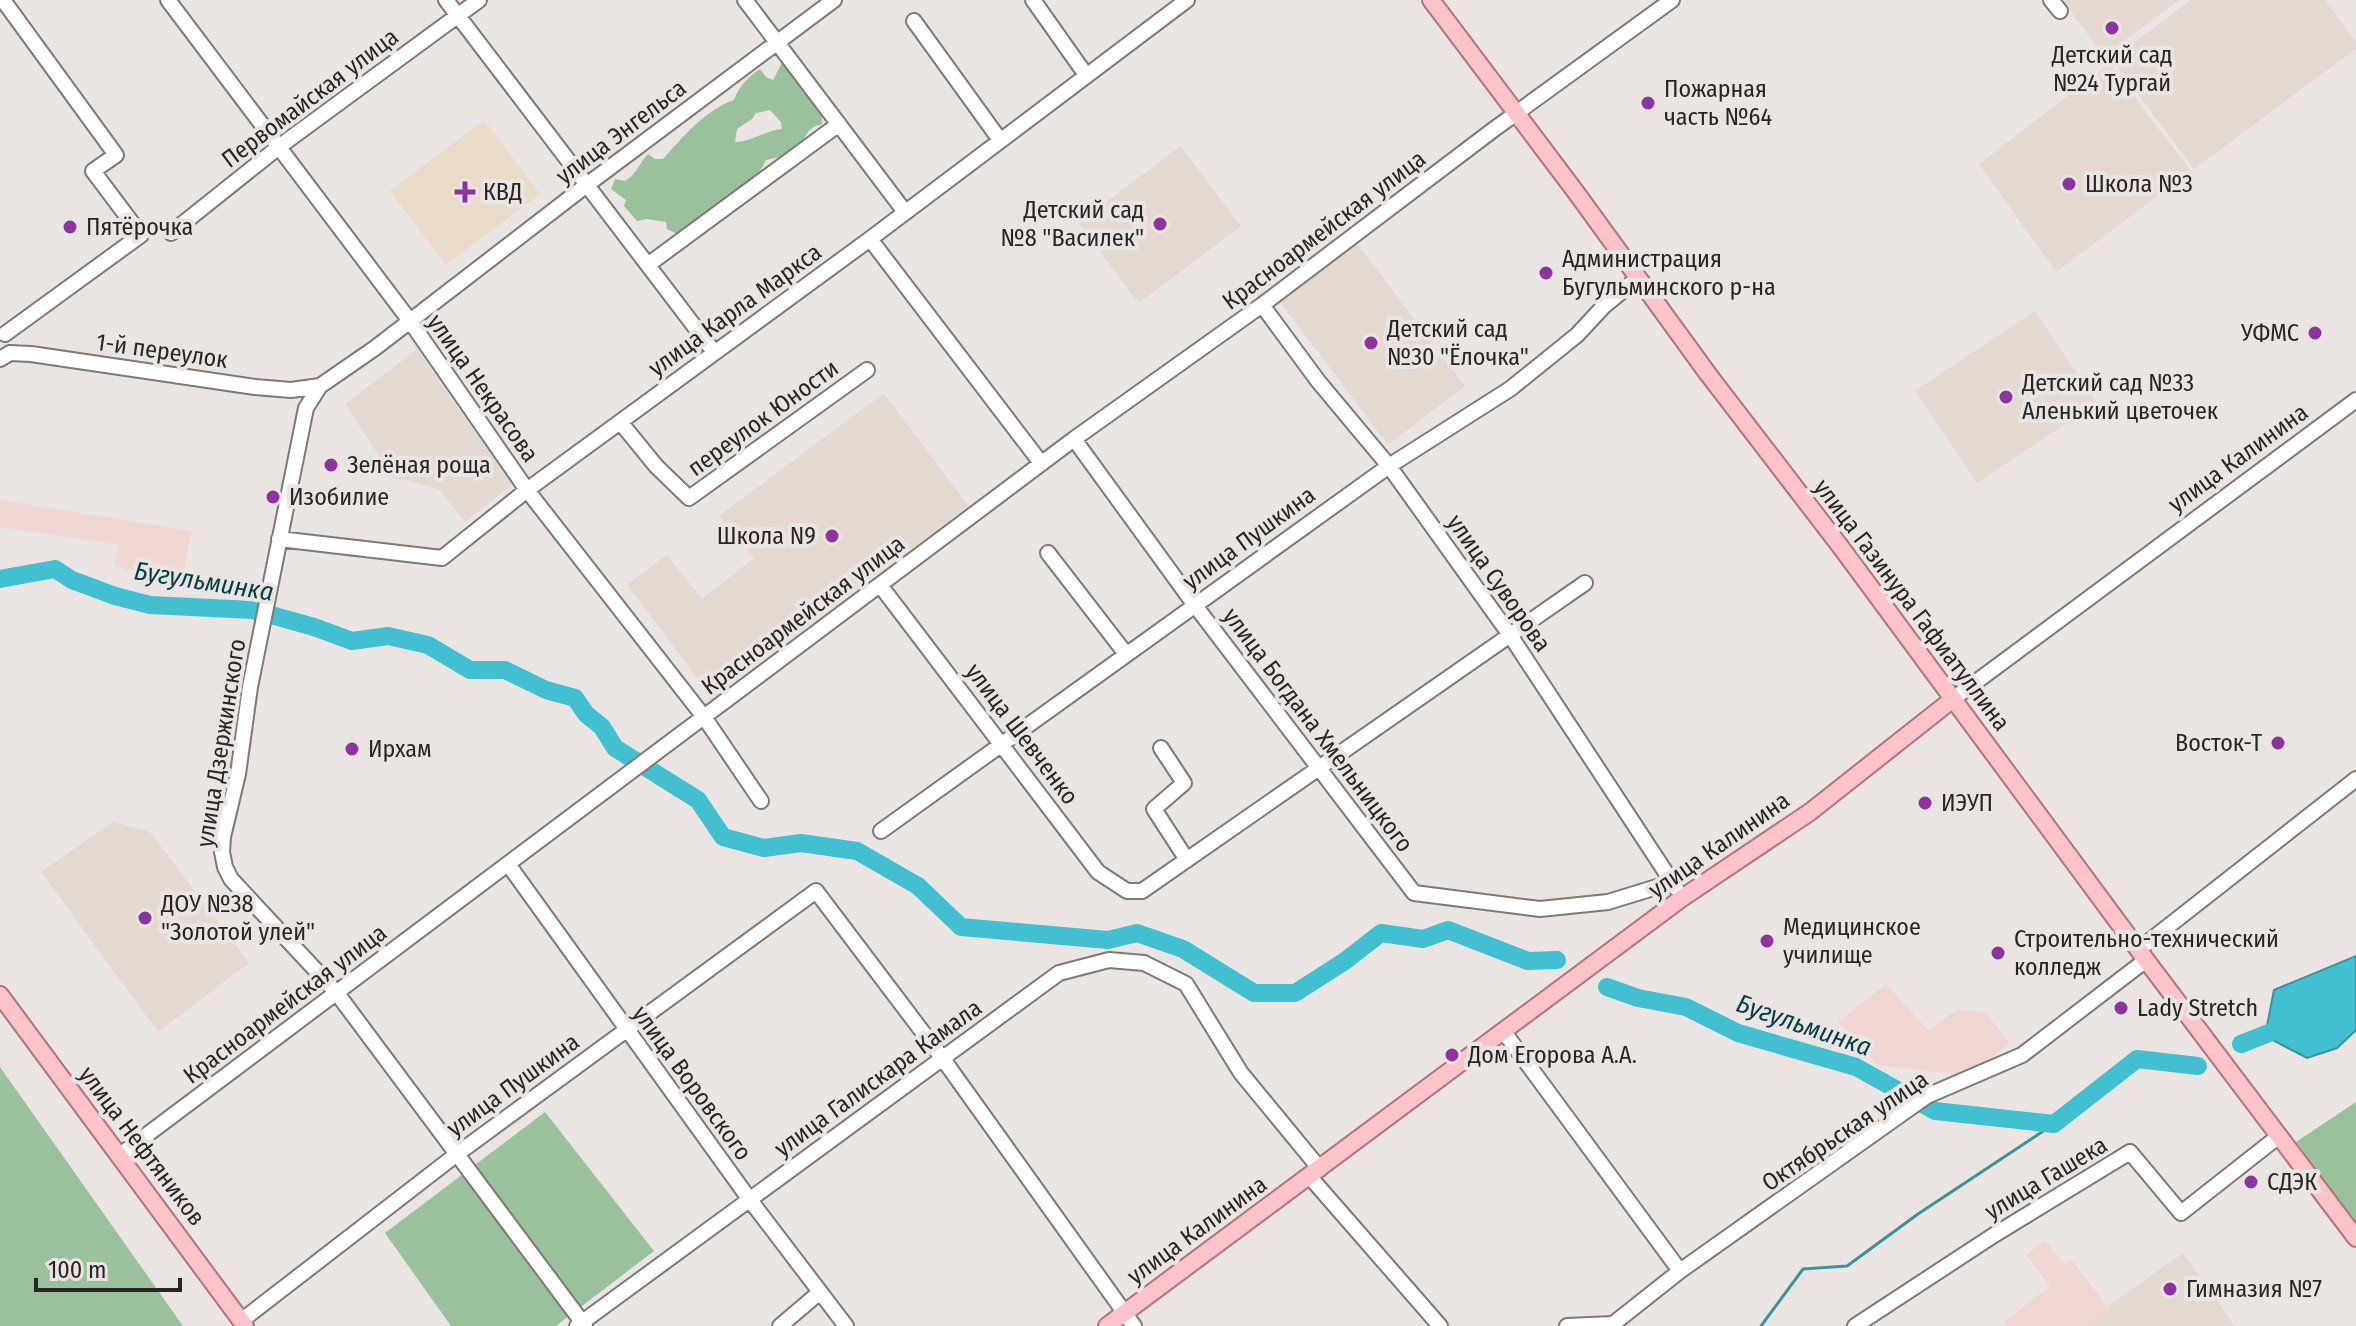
<svg xmlns="http://www.w3.org/2000/svg" width="2356" height="1326" font-family="'Fira Sans Condensed',sans-serif">
<style>
.built{fill:#e4d9d0}
.industrial{fill:#f0d6d2}
.medical{fill:#eadac8}
.green{fill:#9bc19c;fill-rule:evenodd}
.water{fill:#42c0d1;stroke:#3a929d;stroke-width:2}
.lines{fill:none;stroke-linecap:round;stroke-linejoin:round}
.stream{stroke:#3a929d;stroke-width:3}
.river{stroke:#42c0d1;stroke-width:18}
.minor-casing{stroke:#7d7975;stroke-width:18}
.major-casing{stroke:#b27279;stroke-width:20}
.minor{stroke:#fff;stroke-width:14}
.major{stroke:#fdc3ca;stroke-width:16}
.poi-dot{fill:#8d339e;stroke:#eae5e2;stroke-width:3}
.labels{text-anchor:middle;stroke-width:8;stroke-linejoin:round;paint-order:stroke}
.poi-label{font-size:24px;fill:#282625;stroke:#eae5e2;text-anchor:start}
.street-label{font-size:24px;fill:#282625;stroke:#eae5e2}
.water-label{font-size:26px;font-style:italic;fill:#023e45;stroke:#eae5e2}
</style>
<rect width="100%" height="100%" fill="#eae5e2"/>
<!-- built -->
<path class="built" d="M2062,0H2179L2104,56Z
M2191,0H2325L2356,42V49L2194,169L2112,59Z
M2109,64L2191,171L2056,272L1979,164Z
M1181,146L1241,226L1139,303L1078,223Z
M1355,241L1465,386L1388,445L1278,299Z
M2035,311L2097,403L1977,483L1915,391Z
M417,349L512,485L465,522L440,490L393,477L345,404Z
M884,393L968,506L712,698L627,585L667,555L702,599L754,558L719,516Z
M113,822L150,832L249,963L158,1032L41,872Z
M2183,1253L2235,1326H2080Z"/>
<!-- industrial -->
<path class="industrial" d="M0,500L192,531L181,583L114,566L119,545L0,527Z
M1886,984L1928,1030L1958,1009L1986,1013L2009,1043L1969,1076L1877,1065L1838,1022Z
M2045,1240L2064,1264L2071,1259L2111,1311L2092,1326H2007L2004,1322L2050,1286L2026,1255Z"/>
<!-- medical -->
<path class="medical" d="M484,120L540,194L446,265L390,191Z"/>
<!-- green -->
<path class="green" d="M786,55L805,87L806,94L821,101L822,124C809,127 805,135 801,146L783,156L766,160L760,171L679,235L667,229L666,222L647,219L637,221L624,206L626,200L611,189L615,179L625,181C636,175 639,164 648,154L655,159H663C683,137 705,110 734,100C739,86 748,77 760,69L766,77L773,80ZM770,110L781,122L782,129C764,131 751,142 735,142L737,129L752,119L756,113Z
M0,1067L183,1326H0Z
M2356,1102V1223L2296,1142Z
M545,1112L654,1251L556,1326H451L385,1233Z"/>
<!-- water -->
<path class="water" d="M2356,956V1030L2337,1048L2307,1058L2265,1036L2274,990Z"/>
<g class="lines">
<!-- stream -->
<path class="stream" d="M1761,1326L1803,1269L1847,1266L1918,1214L2054,1124"/>
<!-- river -->
<path class="river" d="M0,579L55,569L72,580L115,596L150,605L253,610L314,627L352,641L388,636L428,645L470,670H505L546,690L575,698L586,714L602,727L615,748L698,800L723,837L764,848L801,843L857,851L918,886L961,927L1108,940L1137,933L1183,949L1254,993H1295L1345,961L1381,933L1423,939L1448,930L1528,961L1557,960
M1607,987L1638,998L1686,1007L1738,1033L1856,1067L1935,1111L2054,1124L2137,1059L2198,1066
M2241,1044L2287,1026"/>
<!-- minor casing -->
<g class="minor-casing">
<path id="minor" d="M3,0L116,155L93,171L141,235L5,334
M168,0L410,321L527,490L704,717L761,801
M446,0L714,352
M745,0L905,212
M1033,0L1086,75
M2051,0L2060,11
M914,21L1000,140
M171,233L280,146L479,0
M870,239L1041,463
M649,264L839,124
M1262,305L1318,381L1389,466L1510,635L1676,888
M0,359L10,353L31,354L255,387L291,390L320,386
M621,423L656,466L689,498L867,370
M1074,439L1194,604L1414,893L1540,909L1608,902L1673,882
M279,539L442,558L527,490L870,239L1187,0
M1048,553L1126,654
M880,585L1098,872L1127,891H1142L1585,583
M1953,699L2356,400
M1161,748L1184,783L1154,809L1187,860
M881,831L1389,466L1510,389L1577,335L1604,306L1638,278
M508,864L750,1200L846,1326
M2138,950L2356,779
M1504,1032L1680,1271
M120,1155L1074,439L1262,305L1493,130L1672,0
M1310,1177L1440,1326
M241,1321L457,1154L816,891L943,1059L1134,1326
M577,1326L1059,973L1109,960L1144,963L1186,984L1241,1073L1320,1169
M585,1326L336,992L231,879L225,867L222,852L223,837L238,774L250,687L306,408L320,386L375,348L588,184L834,0
M780,1326L820,1292
M1567,1326L1613,1324L1680,1271L1927,1096L2022,1055L2146,960
M1855,1326L1994,1235L2130,1152L2181,1213L2279,1136"/>
</g>
<!-- major casing -->
<g class="major-casing">
<path id="major" d="M1431,0L1575,191L1708,374L1840,546L2146,960L2356,1238
M0,995L245,1326
M1107,1326L1682,898L1810,812L1953,699"/>
</g>
<!-- minor -->
<use href="#minor" class="minor"/>
<!-- major -->
<use href="#major" class="major"/>
</g>
<!-- markers -->
<g class="poi-dot">
<circle cx="2112" cy="28" r="8"/>
<circle cx="1648" cy="103" r="8"/>
<circle cx="2069" cy="184" r="8"/>
<path d="M461 180h8v8h8v8h-8v8h-8v-8h-8v-8h8z"/>
<circle cx="1160" cy="224" r="8"/>
<circle cx="70" cy="227" r="8"/>
<circle cx="1546" cy="273" r="8"/>
<circle cx="2315" cy="333" r="8"/>
<circle cx="1371" cy="343" r="8"/>
<circle cx="2006" cy="397" r="8"/>
<circle cx="331" cy="465" r="8"/>
<circle cx="273" cy="497" r="8"/>
<circle cx="832" cy="536" r="8"/>
<circle cx="2278" cy="743" r="8"/>
<circle cx="352" cy="749" r="8"/>
<circle cx="1925" cy="803" r="8"/>
<circle cx="145" cy="918" r="8"/>
<circle cx="1767" cy="941" r="8"/>
<circle cx="1998" cy="953" r="8"/>
<circle cx="2121" cy="1008" r="8"/>
<circle cx="1452" cy="1055" r="8"/>
<circle cx="2251" cy="1182" r="8"/>
<circle cx="2170" cy="1289" r="8"/>
</g>
<g class="labels">
<!-- poi labels -->
<g class="poi-label">
<text x="2112" y="63" text-anchor="middle">Детский сад<tspan x="2112" dy="28">№24 Тургай</tspan></text>
<text x="1664" y="97">Пожарная<tspan x="1664" dy="28">часть №64</tspan></text>
<text x="2085" y="192">Школа №3</text>
<text x="483" y="200">КВД</text>
<text x="1144" y="218" text-anchor="end">Детский сад<tspan x="1144" dy="28">№8 "Василек"</tspan></text>
<text x="86" y="235">Пятёрочка</text>
<text x="1562" y="267">Администрация<tspan x="1562" dy="28">Бугульминского р-на</tspan></text>
<text x="1387" y="337">Детский сад<tspan x="1387" dy="28">№30 "Ёлочка"</tspan></text>
<text x="2299" y="341" text-anchor="end">УФМС</text>
<text x="2022" y="391">Детский сад №33<tspan x="2022" dy="28">Аленький цветочек</tspan></text>
<text x="347" y="473">Зелёная роща</text>
<text x="289" y="505">Изобилие</text>
<text x="816" y="544" text-anchor="end">Школа N9</text>
<text x="2262" y="751" text-anchor="end">Восток-Т</text>
<text x="368" y="757">Ирхам</text>
<text x="1941" y="811">ИЭУП</text>
<text x="161" y="912">ДОУ №38<tspan x="161" dy="28">"Золотой улей"</tspan></text>
<text x="1783" y="935">Медицинское<tspan x="1783" dy="28">училище</tspan></text>
<text x="2014" y="947">Строительно-технический<tspan x="2014" dy="28">колледж</tspan></text>
<text x="2137" y="1016">Lady Stretch</text>
<text x="1468" y="1063">Дом Егорова А.А.</text>
<text x="2267" y="1190">СДЭК</text>
<text x="2186" y="1297">Гимназия №7</text>
</g>
<!-- street labels -->
<g class="street-label">
<text transform="translate(310 98) rotate(-37)" y="8">Первомайская улица</text>
<text transform="translate(621 132) rotate(-37)" y="8">улица Энгельса</text>
<text transform="translate(1324 230) rotate(-37)" y="8">Красноармейская улица</text>
<text transform="translate(735 310) rotate(-36)" y="8">улица Карла Маркса</text>
<text transform="translate(162 351) rotate(8)" y="8">1-й переулок</text>
<text transform="translate(483 388) rotate(55)" y="8">улица Некрасова</text>
<text transform="translate(763 418) rotate(-36)" y="8">переулок Юности</text>
<text transform="translate(2238 458) rotate(-36)" y="8">улица Калинина</text>
<text transform="translate(1249 538) rotate(-36)" y="8">улица Пушкина</text>
<text transform="translate(1499 583) rotate(55)" y="8">улица Суворова</text>
<text transform="translate(1912 605) rotate(53)" y="8">улица Газинура Гафиатуллина</text>
<text transform="translate(803 615) rotate(-37)" y="8">Красноармейская улица</text>
<text transform="translate(1318 730) rotate(53)" y="8">улица Богдана Хмельницкого</text>
<text transform="translate(1022 734) rotate(53)" y="8">улица Шевченко</text>
<text transform="translate(221 743) rotate(-81)" y="8">улица Дзержинского</text>
<text transform="translate(1719 845) rotate(-35)" y="8">улица Калинина</text>
<text transform="translate(285 1004) rotate(-37)" y="8">Красноармейская улица</text>
<text transform="translate(878 1078) rotate(-36)" y="8">улица Галискара Камала</text>
<text transform="translate(692 1083) rotate(54)" y="8">улица Воровского</text>
<text transform="translate(513 1085) rotate(-36)" y="8">улица Пушкина</text>
<text transform="translate(1845 1131) rotate(-34)" y="8">Октябрьская улица</text>
<text transform="translate(142 1146) rotate(53)" y="8">улица Нефтяников</text>
<text transform="translate(2046 1178) rotate(-31)" y="8">улица Гашека</text>
<text transform="translate(1197 1230) rotate(-36)" y="8">улица Калинина</text>
</g>
<!-- water labels -->
<g class="water-label">
<text transform="translate(204 581) rotate(9)" y="9">Бугульминка</text>
<text transform="translate(1804 1025) rotate(19)" y="9">Бугульминка</text>
</g>
</g>
<!-- scale -->
<path d="M36 1278v12h144v-12" fill="none" stroke="#282625" stroke-width="4"/>
<text x="48" y="1278" font-size="24" fill="#282625" stroke="#eae5e2" stroke-width="6" paint-order="stroke">100 m</text>
</svg>
